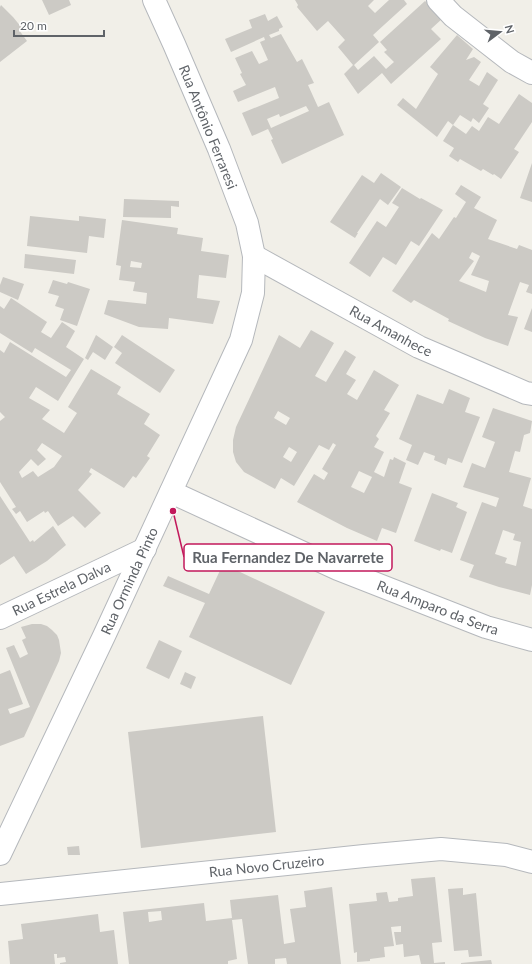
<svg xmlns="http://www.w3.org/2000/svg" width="532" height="964" font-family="Lato,sans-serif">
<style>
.building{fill:#cccac5;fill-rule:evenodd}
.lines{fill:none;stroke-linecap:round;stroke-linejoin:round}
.minor-casing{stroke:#b5b8bc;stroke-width:24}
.minor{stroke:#fff;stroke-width:22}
.labels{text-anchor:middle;stroke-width:3;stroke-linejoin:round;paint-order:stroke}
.street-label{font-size:14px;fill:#5f6368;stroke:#fff}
.leader{fill:none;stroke:#c2185b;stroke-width:1.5}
.callout-dot{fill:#c2185b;stroke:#fff;stroke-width:1.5}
.callout{fill:#fff;stroke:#c2185b;stroke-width:1.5}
.callout-label{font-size:15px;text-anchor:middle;font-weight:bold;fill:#5f6368}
</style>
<rect width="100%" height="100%" fill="#f1efe8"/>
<!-- building -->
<path class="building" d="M42,0H69L71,5L49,15Z
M295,0H374L368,6L375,13L389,0H404L407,4L373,35L379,42L354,65L358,70L374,56L386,69L394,62L384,52L387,50L380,42L425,1L443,18L431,29L441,39L391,84L382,73L358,94L344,74L353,65L338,47L345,40L328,21L317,31L297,7L298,5Z
M1,5L13,17L22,28L19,30L27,41L0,62V7Z
M265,14L268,21L277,16L283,27L279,29V31L269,35L271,38L281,34L297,62L302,59L314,83L308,85L318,107L329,102L344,135L282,164L271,140L273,139L268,129L252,136L242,113L279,98L275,87L238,102L233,91L246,85L240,74L242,73L235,58L252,51L259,64L268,60L260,42L265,40L264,37L231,52L225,39L252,28L249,20ZM306,106L309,111L271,128L267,119L279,114L280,117Z
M457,35L473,49L466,60L474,57L481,62L469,80L479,86L487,72L498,80L483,104L489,108L479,123L473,118L471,122L460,115L453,125L448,121L437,137L397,105L403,98L416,109L438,74L430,67Z
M519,94L532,103V122L514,149L519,152L501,179L494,174L493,175L483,169L481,171L460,159L458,162L449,156L454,148L443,141L453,125L466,134L472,126L479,131L488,117L499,124Z
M532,163V202L520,198Z
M381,173L401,187L388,205L380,199L357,233H358L355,238L330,222L362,175L374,183Z
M461,185L481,197L474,208L497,220L488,239L517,249L519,245L532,250V294L526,292L529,285L520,282L508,315L518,317L508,346L485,338L448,321L449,319L414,300L411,303L392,291L432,233L439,239L454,217L456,218L466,202L455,194ZM472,252L480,256L471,275L489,281L486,292L459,281L474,261L469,258Z
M402,188L420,199L421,198L443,210L419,246L411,241L396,265L383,257L370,277L349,263L377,221L386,227L399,207L392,203Z
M124,199L179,201V207L171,206V218L123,217Z
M30,216L79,221V216L106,219L104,238L89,236L87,253L27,246Z
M122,220L178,228L177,234L203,238L201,251L229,255L226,278L199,275L197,298L220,301L213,324L169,318L168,329L139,327L104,314L108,300L146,304L147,293L133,291L135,282L119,280L121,266L116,265ZM131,261L142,263L141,268L130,267Z
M25,254L76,260L74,274L24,268Z
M3,277L24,284L18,300L0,292V285Z
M53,280L67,284L68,282L90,289L77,326L60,320L64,309L55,306L59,296L48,293Z
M11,298L47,322L41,332L51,338L62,322L75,331L66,347L84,359L58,401L36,387L29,398L50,410L42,419L64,433L77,413L68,407L91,369L121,387L117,394L150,414L144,424L160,435L147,456L150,458L136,478L133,476L124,488L91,468L89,472L92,474L78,490L101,513L85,528L73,516L58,526L48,511L45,513L44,511L27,522L20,511L16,514L12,509L16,507L0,482V421L5,417L0,412V350L4,353L10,342L66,377L71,370L35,348L32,353L0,333V306L4,309ZM42,443L62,456L54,467L38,477L33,471L22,478L19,472L31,459L38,466L46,459L37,450Z
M532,308V332L524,329Z
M311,330L334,343L315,376L326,382L345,350L356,357L346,374L356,380L347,394L357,400L374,370L399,385L384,410L390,413L376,436L379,439L374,447L384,452L374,472L384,477L390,459L393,460L394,457L406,463L399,483L412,488L396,533L382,528L377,541L347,528L297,502L314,474L324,480L328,473L322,469L336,445L333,443L329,450L319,445L294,486L281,478L275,489L244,472L236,462L233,452V440L236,427L279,335L300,348ZM278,411L290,418L286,425L274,418ZM289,447L297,452L291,462L283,457ZM359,471L372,477L364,493L351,487Z
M96,335L113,347L105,360L93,352L88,360L85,358Z
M122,335L175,370L160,393L115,363L122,353L114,347Z
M449,389L470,398L465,412L480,417L462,463L448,458L446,465L434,460L435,456L424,452L418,465L406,460L412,445L399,439L417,394L443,404Z
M493,408L532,421L530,433L524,435L520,452L515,451L509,472L531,478L523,506L532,509V585L530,595L499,587L469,577L474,565L460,560L482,502L496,507L499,498L463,487L472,463L485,468L495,442L482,437ZM503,530L515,534L513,540L521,542L516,566L505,563L507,558L495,554Z
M432,493L458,503L456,507L467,512L452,553L441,549L440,551L414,541Z
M0,496L30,542L33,540L34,542L53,526L66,545L47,561L26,574L14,556L0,565Z
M223,564L325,612L291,685L189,637L205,603L163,586L168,576L209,594Z
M32,624H41L47,626L52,630L57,635L59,640L61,653L59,661L24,737L0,746V674L10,670L23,704L8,709L10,714L30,707L6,648L14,645L20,658L28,654L22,640L26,638L21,627Z
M159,640L182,651L169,679L146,668Z
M185,672L196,677L191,689L180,684Z
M263,716L276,832L141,848L128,732Z
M79,846L80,855H68L67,847Z
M435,877L442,942L432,943L434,963L445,962V964H421L419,955L404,957L403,944L396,945L394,932H401V926L391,927L394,946L384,947L385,957L370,959V961L357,962V952L354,953L349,904L377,901L376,893L387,892L389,902L398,901V898L413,896L411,879Z
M332,887L341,964H287L286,958L275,959V964H248L242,919L232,920L237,959L228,961V964H129L123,912L204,903L206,921L232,918L230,900L278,895L284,944L295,942L290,909L306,907L304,891ZM161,911L162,920L149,922L148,912Z
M463,888V895L476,893L482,956L469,957L468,950L454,951L448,889Z
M98,914L100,932L114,930L118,964H60V963L66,962L65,957L57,958V954H54L55,964H10L8,941L23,939L21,924Z
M491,960L492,964H461V963Z"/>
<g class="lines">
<!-- minor casing -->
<g class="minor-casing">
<g id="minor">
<path d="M438,0L453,16L512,62L532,73"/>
<path id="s1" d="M254,256L419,347L526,393L532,394"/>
<path id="s2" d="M171,492L338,569L486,627L532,640"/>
<path id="s3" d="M0,618L145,549"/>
<path id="s4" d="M0,854L104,636L241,340L253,293L254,256L247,223L219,149L174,44L154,0"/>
<path id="s5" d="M0,894L364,856L441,849L506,855L532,862"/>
</g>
</g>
<!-- minor -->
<use href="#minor" class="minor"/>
</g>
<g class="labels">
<!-- street labels -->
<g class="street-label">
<text transform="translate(208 127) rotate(68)" y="5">Rua Antônio Ferraresi</text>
<text dy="5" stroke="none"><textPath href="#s1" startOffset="156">Rua Amanhece</textPath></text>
<text dy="5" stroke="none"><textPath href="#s4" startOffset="302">Rua Orminda Pinto</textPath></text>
<text dy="5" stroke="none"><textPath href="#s3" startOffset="68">Rua Estrela Dalva</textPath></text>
<text dy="5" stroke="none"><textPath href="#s2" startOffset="291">Rua Amparo da Serra</textPath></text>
<text dy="5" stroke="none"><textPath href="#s5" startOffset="268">Rua Novo Cruzeiro</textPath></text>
</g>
</g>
<!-- callouts -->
<path class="leader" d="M173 511L184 557"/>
<circle class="callout-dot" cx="173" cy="511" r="4"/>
<rect class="callout" x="184" y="544" width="208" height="27" rx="4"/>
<g class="callout-label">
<text x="288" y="563">Rua Fernandez De Navarrete</text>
</g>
<!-- north arrow -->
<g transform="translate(500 32) rotate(74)" stroke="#ffffff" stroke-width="3" paint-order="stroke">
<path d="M0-3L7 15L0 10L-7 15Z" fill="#5f6368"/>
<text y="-6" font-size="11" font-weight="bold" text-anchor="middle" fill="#5f6368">N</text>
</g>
<!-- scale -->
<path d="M14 30v6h90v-6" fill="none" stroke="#5f6368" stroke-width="2"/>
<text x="20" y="30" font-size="12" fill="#5f6368" stroke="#ffffff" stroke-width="3" paint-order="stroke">20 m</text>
</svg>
